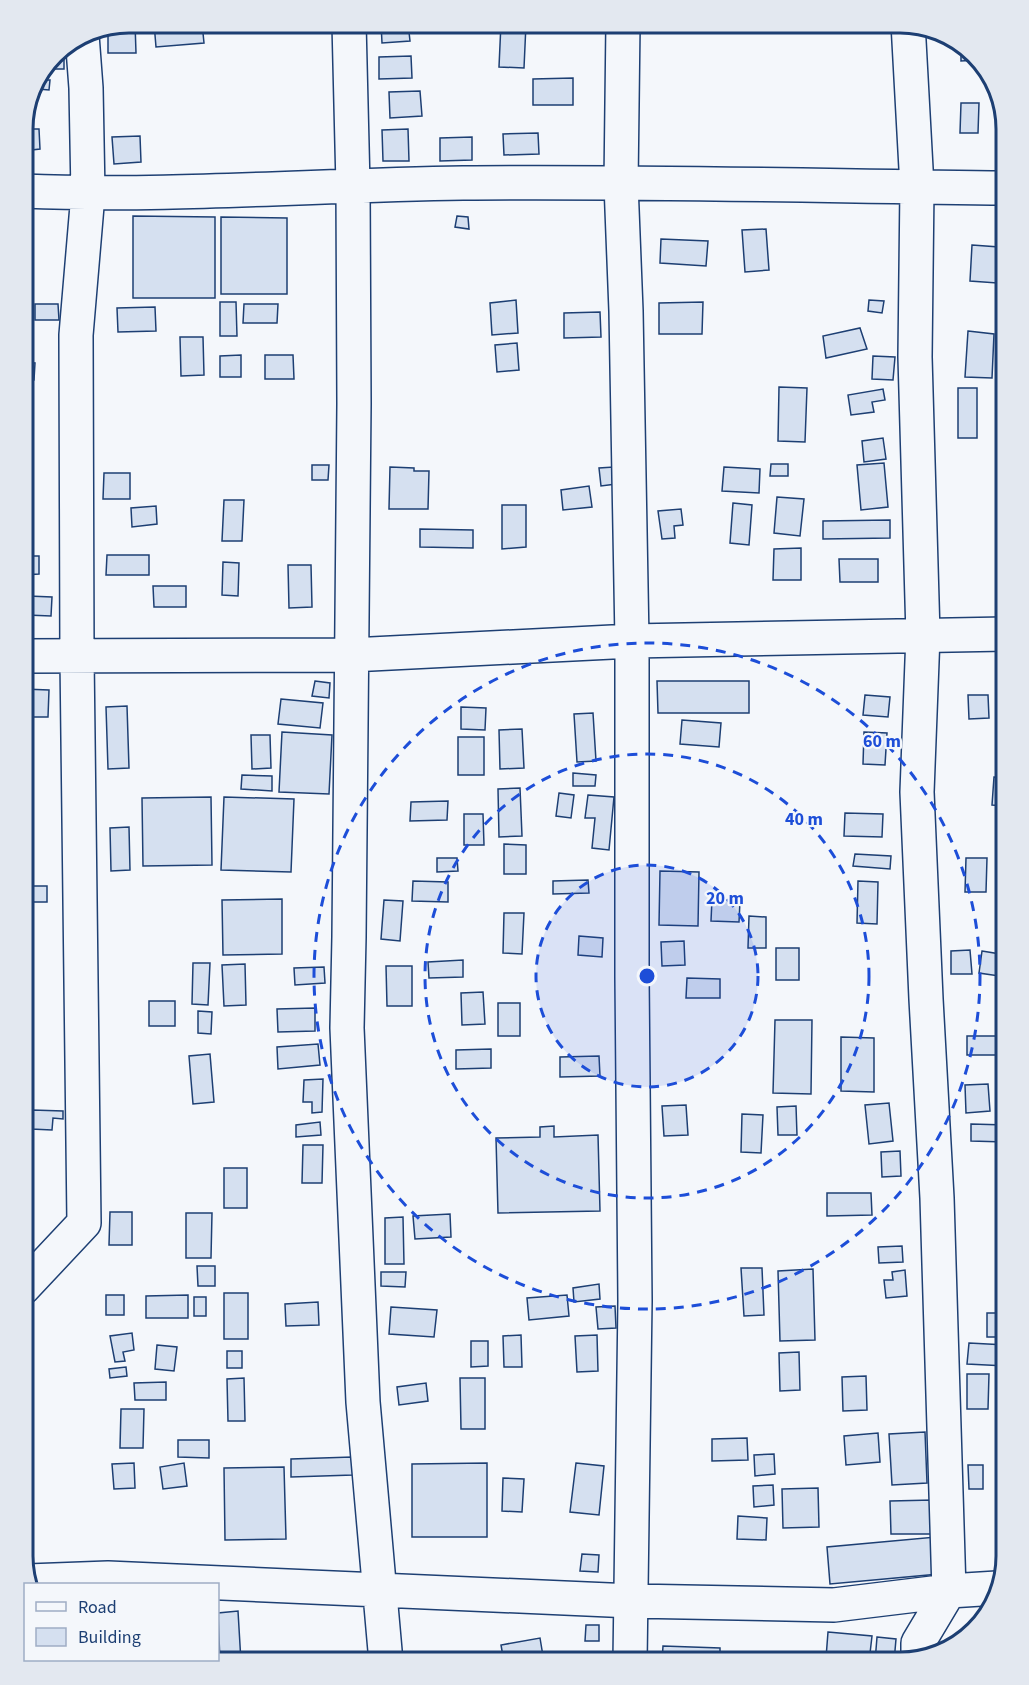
<svg xmlns="http://www.w3.org/2000/svg" width="1029" height="1685" font-family="'Source Sans 3',sans-serif">
<style>
.building{fill:#d5e0f0;stroke:#1d3f73;stroke-width:1.5}
.lines{fill:none;stroke-linecap:round;stroke-linejoin:round}
.street-casing{stroke:#1d3f73;stroke-width:36}
.street{stroke:#f4f7fb;stroke-width:33}
.ring{fill:none;stroke:#1d4ed8;stroke-width:3;stroke-dasharray:10 8}
.rim{fill:none;stroke:#1d3f73;stroke-width:3}
.centre{fill:#1d4ed8;stroke:#f4f7fb;stroke-width:3}
.ring-label{font-size:18px;text-anchor:middle;font-weight:bold;fill:#1d4ed8;stroke:#f4f7fb;stroke-width:4.5;stroke-linejoin:round;paint-order:stroke}
</style>
<rect width="100%" height="100%" fill="#f4f7fb"/>
<!-- building -->
<path class="building" d="M129,22L135,23L136,53H108V27Z
M154,23H202L204,43L156,47Z
M381,23H408L410,41L382,43Z
M501,23L526,24L524,68L499,67Z
M551,23H589V32L550,30Z
M744,23H761V31H744Z
M770,23H794V33H770Z
M810,23H836L837,33H811Z
M961,42L977,60L961,61Z
M55,53H64V69H47Z
M411,56L412,78L379,79V57Z
M573,78V105H533V79Z
M42,80H50L49,90L38,89Z
M420,91L422,116L390,118L389,92Z
M961,103H979L978,133H960Z
M23,129H39L40,149L23,151Z
M408,129L409,161H383L382,130Z
M538,133L539,154L504,155L503,134Z
M140,136L141,162L114,164L112,137Z
M472,137V160L440,161V138Z
M133,216L215,217V298H133Z
M457,216L468,217L469,229L455,227Z
M221,217L287,218V294H221Z
M766,229L769,270L745,272L742,230Z
M661,239L708,241L706,266L660,263Z
M972,245L999,247L997,283L970,281Z
M516,300L518,333L492,335L490,303Z
M869,300L884,301L882,313L868,311Z
M220,302H236L237,336H220Z
M703,302L702,334H659V303Z
M35,304H58L59,320H35Z
M244,304H278L277,323H243Z
M23,305H29L28,326H23Z
M155,307L156,331L118,332L117,308Z
M600,312L601,337L564,338V313Z
M860,328L867,349L826,358L823,336Z
M968,331L994,334L992,378L965,377Z
M180,337H203L204,375L181,376Z
M517,343L519,370L497,372L495,345Z
M241,355V377H220V356Z
M265,355H293L294,379H265Z
M873,356L895,357L893,380L872,379Z
M23,362L35,363L34,380L23,379Z
M779,387L807,388L805,442L778,441Z
M958,388H977V438H958Z
M883,389L885,400L872,402L874,412L851,415L848,395Z
M883,438L886,459L864,462L862,441Z
M884,463L888,507L861,510L857,465Z
M771,464H788V476H770Z
M312,465H329L328,480H312Z
M390,467L414,468V471H429L428,509H389Z
M614,467L616,484L601,486L599,468Z
M724,467L760,469L759,493L722,491Z
M104,473H130V499H103Z
M589,486L592,507L563,510L561,490Z
M777,497L804,499L800,536L774,533Z
M224,500H244L242,541H222Z
M733,503L752,505L749,545L730,543Z
M502,505H526V547L502,549Z
M156,506L157,524L132,527L131,508Z
M681,509L683,525L674,526L675,538L662,539L658,511Z
M890,520V538L823,539V521Z
M420,529L473,530V548L420,547Z
M801,548V580H773L774,549Z
M107,555H149V575H106Z
M23,556H39V574L23,575Z
M839,559H878V582H840Z
M223,562L239,563L238,596L222,595Z
M288,565H311L312,607L289,608Z
M153,586H186V607H154Z
M28,596L52,597L51,616L27,615Z
M315,681L330,683L329,698L312,696Z
M657,681H749V713H658Z
M999,685L1006,686V709H998Z
M23,689L49,690L48,717H23Z
M865,695L890,697L888,717L863,715Z
M968,695H988L989,718L969,719Z
M281,699L323,703L320,728L278,724Z
M127,706L129,768L108,769L106,707Z
M461,707L486,708L485,730L461,729Z
M593,713L596,761L577,762L574,714Z
M682,720L721,723L719,747L680,744Z
M522,729L524,768L500,769L499,730Z
M282,732L332,735L329,794L279,792Z
M864,732L887,733L885,765L863,764Z
M251,735H270L271,768L252,769Z
M458,737H484V775H458Z
M573,773L596,775L595,786H573Z
M242,775L272,776V791L241,789Z
M994,777L1006,778V806L992,805Z
M520,788L522,836L499,837L498,789Z
M559,793L574,795L571,818L556,816Z
M588,795L614,797L609,850L592,848L595,818H585Z
M211,797L212,865L143,866L142,798Z
M224,797L294,799L291,872L221,870Z
M448,801L447,820L410,821L411,802Z
M845,813L883,814L882,837L844,836Z
M464,814H483L484,845H464Z
M129,827L130,870L111,871L110,828Z
M504,844L526,845V874H504Z
M855,854L891,856L890,869L853,866Z
M437,858H457L458,871L437,872Z
M966,858H987L986,892H965Z
M660,871L699,872L698,926L659,925Z
M588,880L589,893L553,894V881Z
M413,881L448,882V902L412,901Z
M858,881L878,882L877,924L857,923Z
M23,886H47V902H23Z
M282,899V954L223,955L222,900Z
M712,899L740,901L739,922L711,921Z
M384,900L403,901L400,941L381,939Z
M504,913H524L522,954L503,953Z
M749,916L766,917V948H748Z
M579,936L603,938L602,957L578,955Z
M684,941L685,965L662,966L661,942Z
M776,948H799V980H776Z
M970,950L972,974H951V951Z
M982,951L1006,955V977L979,973Z
M463,960V977L429,978L428,962Z
M193,963H210L208,1005L192,1004Z
M245,964L246,1005L224,1006L222,965Z
M386,966H412V1006H387Z
M324,967L325,983L295,985L294,968Z
M687,978L720,979V998H686Z
M483,992L485,1024L462,1025L461,993Z
M149,1001H175V1026H149Z
M498,1003H520V1036H498Z
M315,1008V1031L278,1032L277,1009Z
M198,1011L212,1012L211,1034L198,1033Z
M775,1020H812L811,1094L773,1093Z
M967,1036H1004L1003,1055H967Z
M841,1037L874,1038V1092L841,1091Z
M318,1044L320,1065L278,1069L277,1047Z
M491,1049V1068L456,1069V1050Z
M210,1054L214,1102L193,1104L189,1056Z
M599,1056L600,1076L560,1077V1057Z
M323,1079L322,1112L312,1113V1102H303L304,1080Z
M988,1084L990,1111L966,1113L965,1085Z
M889,1103L893,1141L869,1144L865,1105Z
M686,1105L688,1135L664,1136L662,1106Z
M796,1106L797,1135H778L777,1107Z
M32,1110L63,1111V1119L53,1118L52,1130L31,1129Z
M742,1114L763,1115L761,1153L741,1152Z
M320,1122L321,1135L296,1137V1125Z
M971,1124L1006,1125L1005,1142L971,1141Z
M554,1126V1137L598,1135L600,1211L498,1213L496,1138L540,1137V1127Z
M303,1145H323L322,1183H302Z
M900,1151L901,1176L882,1177L881,1152Z
M224,1168H247V1208H224Z
M827,1193H871L872,1215L827,1216Z
M110,1212H132V1245H109Z
M186,1213H212L211,1258H186Z
M450,1214L451,1237L415,1239L413,1216Z
M403,1217L404,1264H385V1218Z
M902,1246L903,1262L879,1263L878,1247Z
M197,1266H215V1286H198Z
M741,1268H762L764,1315L744,1316Z
M813,1269L815,1340L780,1341L778,1271Z
M905,1270L907,1296L886,1298L884,1280H893L892,1272Z
M381,1272H406L405,1287L381,1286Z
M599,1284L600,1299L574,1302L573,1288Z
M224,1293H248V1339H224Z
M106,1295H124V1315H106Z
M188,1295V1318H146V1296Z
M567,1295L569,1316L529,1320L527,1298Z
M194,1297H206V1316H194Z
M318,1302L319,1325L286,1326L285,1304Z
M615,1306L616,1328L598,1329L596,1307Z
M391,1307L437,1310L434,1337L389,1334Z
M987,1313H1005V1337H987Z
M132,1333L134,1350L123,1352L125,1361L115,1362L110,1336Z
M521,1335L522,1367H504L503,1336Z
M597,1335L598,1371L577,1372L575,1336Z
M471,1341H488V1366L471,1367Z
M969,1343L1006,1345V1366L967,1364Z
M157,1345L177,1347L174,1371L155,1369Z
M227,1351H242V1368H227Z
M799,1352L800,1390L780,1391L779,1353Z
M126,1367L127,1376L110,1378L109,1369Z
M967,1374H989L988,1409H967Z
M866,1376L867,1410L843,1411L842,1377Z
M244,1378L245,1421H228L227,1379Z
M460,1378H485V1429H461Z
M166,1382V1400H135L134,1383Z
M426,1383L428,1401L399,1405L397,1387Z
M121,1409H144L143,1448H120Z
M925,1432L927,1483L892,1485L889,1434Z
M878,1433L880,1462L846,1465L844,1436Z
M747,1438L748,1460L712,1461V1439Z
M178,1440H209V1458L178,1457Z
M774,1454L775,1474L755,1476L754,1455Z
M352,1457L353,1475L291,1477V1459Z
M1000,1462H1006V1484H1000Z
M134,1463L135,1488L114,1489L112,1464Z
M184,1463L187,1486L163,1489L160,1467Z
M487,1463V1537H412V1464Z
M576,1463L604,1466L599,1515L570,1512Z
M968,1465H983V1489H969Z
M284,1467L286,1539L225,1540L224,1468Z
M503,1478L524,1479L522,1512L502,1511Z
M773,1485L774,1505L754,1507L753,1486Z
M818,1488L819,1527L783,1528L782,1489Z
M27,1493L29,1522H23V1494Z
M933,1500L934,1534H891L890,1501Z
M738,1516L767,1518L766,1540L737,1539Z
M936,1537L939,1574L830,1584L827,1547Z
M582,1554L599,1555L598,1572L580,1571Z
M238,1611L241,1662H220L218,1613Z
M586,1625H599V1641H585Z
M828,1632L872,1636L869,1662L826,1658Z
M877,1637L896,1639L894,1662H875Z
M540,1638L544,1662H504L501,1645Z
M663,1646L720,1648V1662H662Z
M797,1655V1662H772L771,1656Z
M767,1656L768,1662H740L739,1657Z"/>
<g class="lines">
<!-- street casing -->
<g class="street-casing">
<path id="street" d="M349,23L353,186L354,404L349,937L347,1028L363,1402L386,1662
M623,23L621,184L626,311L632,641V977L635,1301L630,1662
M908,23L917,187L915,357L923,635L917,792L926,999L937,1198L949,1591L918,1643V1658
M23,191C169,197 316,185 463,183C644,181 825,186 1006,188
M23,656L351,655L632,641L1006,634
M23,1288L84,1223L77,657L76,335L88,194L86,88L82,35
M28,1581L108,1578L632,1601L834,1605L949,1591L997,1588"/>
</g>
<!-- street -->
<use href="#street" class="street"/>
</g>
<!-- distance rings -->
<circle cx="647" cy="976" r="111" fill="#1d4ed8" fill-opacity=".12"/>
<g class="ring">
<circle cx="647" cy="976" r="111"/>
<circle cx="647" cy="976" r="222"/>
<circle cx="647" cy="976" r="333"/>
</g>
<!-- crop -->
<path d="M0 0H1029V1685H0ZM129 33H900A96 96 0 0 1 996 129V1556A96 96 0 0 1 900 1652H129A96 96 0 0 1 33 1556V129A96 96 0 0 1 129 33Z" fill="#e3e8f0" fill-rule="evenodd"/>
<path class="rim" d="M129 33H900A96 96 0 0 1 996 129V1556A96 96 0 0 1 900 1652H129A96 96 0 0 1 33 1556V129A96 96 0 0 1 129 33Z"/>
<circle cx="647" cy="976" r="9" class="centre"/>
<g class="ring-label">
<text x="882" y="747">60 m</text>
<text x="804" y="825">40 m</text>
<text x="725" y="904">20 m</text>
</g>
<!-- legend -->
<rect x="24" y="1583" width="195" height="78" fill="#f4f7fb" stroke="#9eadc5" stroke-width="1.5"/>
<rect x="36" y="1602" width="30" height="9" fill="#f4f7fb" stroke="#9eadc5" stroke-width="1.5"/>
<text x="78" y="1613" font-size="18" fill="#1d3f73">Road</text>
<rect x="36" y="1628" width="30" height="18" fill="#d5e0f0" stroke="#9eadc5" stroke-width="1.5"/>
<text x="78" y="1643" font-size="18" fill="#1d3f73">Building</text>
</svg>
